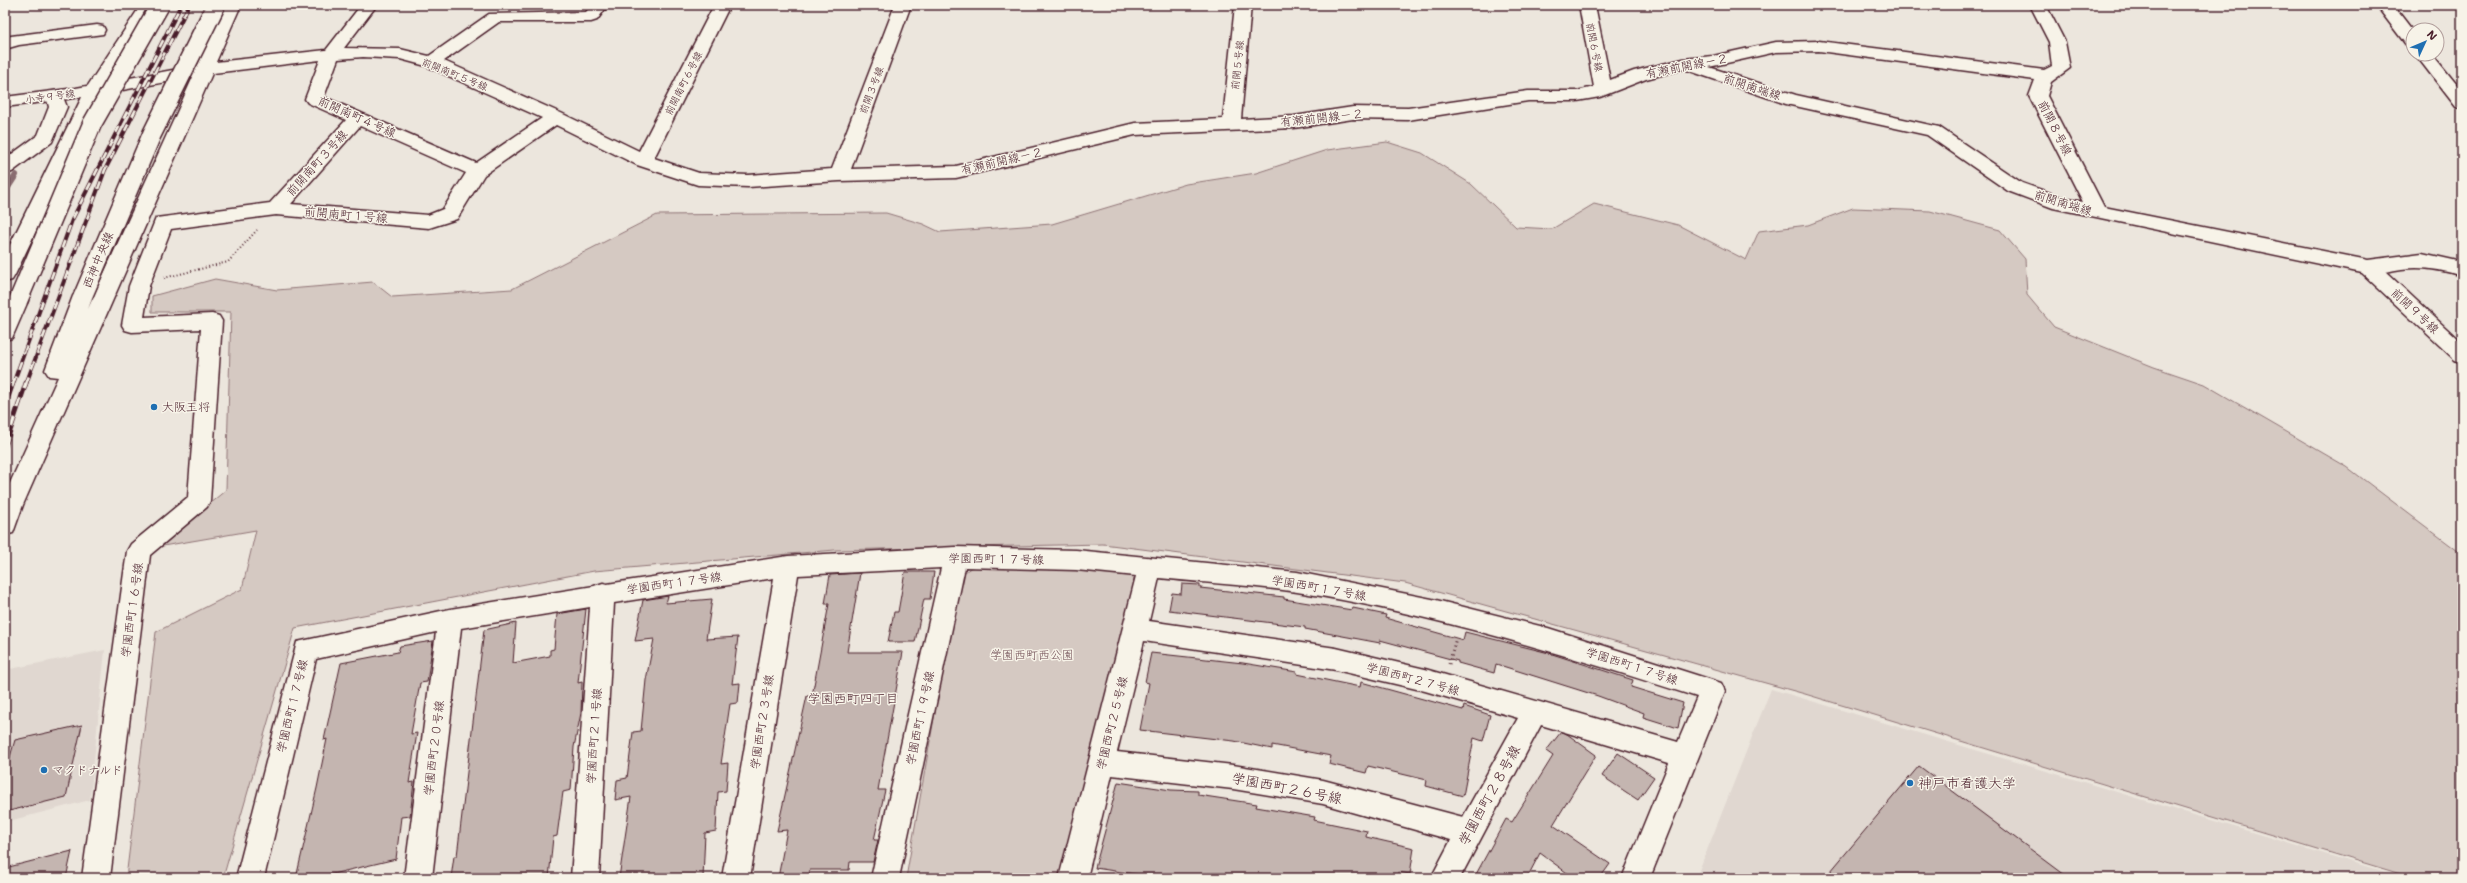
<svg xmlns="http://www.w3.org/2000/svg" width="2467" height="883" font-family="'Shantell Sans','Klee One',sans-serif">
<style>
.built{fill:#e0d7d0}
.green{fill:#d5c9c2;stroke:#907476}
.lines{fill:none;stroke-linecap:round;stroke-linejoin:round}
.stream{stroke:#896c6f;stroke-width:6}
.building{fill:#c4b5b0;stroke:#4a1f2b}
.street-casing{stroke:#4a1f2b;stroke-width:3}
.secondary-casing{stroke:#4a1f2b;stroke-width:3}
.path-far1{stroke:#4a1f2b;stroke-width:2;stroke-dasharray:1 2.5;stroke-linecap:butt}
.path{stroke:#4a1f2b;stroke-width:3;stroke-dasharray:1 3.5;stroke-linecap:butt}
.street{fill:#f7f3e8;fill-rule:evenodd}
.secondary{fill:#f7f3e8;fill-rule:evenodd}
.rail-far1-casing{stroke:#4a1f2b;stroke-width:4}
.rail-casing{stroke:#4a1f2b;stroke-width:5}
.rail-far1{stroke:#f7f3e8;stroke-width:2.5;stroke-dasharray:8;stroke-linecap:butt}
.rail{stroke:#f7f3e8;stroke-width:3.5;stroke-dasharray:10;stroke-linecap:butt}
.secondary-bridge-casing{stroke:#4a1f2b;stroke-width:21;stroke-linecap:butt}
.secondary-bridge{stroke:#f7f3e8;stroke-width:18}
.poi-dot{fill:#1f6fb2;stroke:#f7f3e8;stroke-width:1.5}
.labels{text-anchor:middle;stroke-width:3;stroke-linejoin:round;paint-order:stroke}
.far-street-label{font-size:10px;fill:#4a1f2b;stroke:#f7f3e8}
.street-label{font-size:12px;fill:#4a1f2b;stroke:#f7f3e8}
.poi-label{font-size:12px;fill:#4a1f2b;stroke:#f7f3e8;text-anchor:start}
.park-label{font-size:12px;fill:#6d4a51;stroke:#f7f3e8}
.neighbourhood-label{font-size:13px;fill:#4a1f2b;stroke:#f7f3e8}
.near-poi-label{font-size:14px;fill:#4a1f2b;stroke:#f7f3e8;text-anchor:start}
.near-street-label{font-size:14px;fill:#4a1f2b;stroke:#f7f3e8}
</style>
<rect width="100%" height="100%" fill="#ece6dd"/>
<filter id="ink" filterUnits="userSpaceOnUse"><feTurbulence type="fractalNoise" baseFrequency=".025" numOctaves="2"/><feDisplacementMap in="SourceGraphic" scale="8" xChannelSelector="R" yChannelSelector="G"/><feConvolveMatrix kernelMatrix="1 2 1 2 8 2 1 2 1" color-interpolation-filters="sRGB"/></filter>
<g filter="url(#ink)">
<!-- built -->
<path class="built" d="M105,650L90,800L5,822V670Z
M1771,689L2405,878H1696Z"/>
<!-- green -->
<path class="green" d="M1387,142L1422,153L1471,184L1516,227L1552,229L1594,204L1678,225L1746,260L1759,231L1808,225L1853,208L1930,211L2000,230L2025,259L2027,295L2054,327L2154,367L2204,384L2347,467L2462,554V878H2414L1805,694L1405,583L1103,544L835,550L594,571L295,628L223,878H126L156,632L242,589L256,530L157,547L226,490L231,312H152V296L215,279L277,290L373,282L392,297L512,289L657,215L886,213L923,224L940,232L1052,224L1186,184L1256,173L1327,150Z
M975,565L1127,573L1140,584L1060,878H906L959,576Z"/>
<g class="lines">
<!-- stream -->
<path class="stream" d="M5,192L16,175"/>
</g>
<!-- building -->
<path class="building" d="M905,572H934L930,599H924L915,642H888L894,612H898Z
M860,573L847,652H903L878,790H885L874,840H878L873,862H850L849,870H810L808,878H778L787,830L777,831L807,696H812L829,604H825L830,575Z
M1182,584L1200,585V588L1284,597V599L1352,610L1353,608L1386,615L1385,618L1463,640L1465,632L1549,653L1633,680L1631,687L1683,703L1678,728L1643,717L1644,713L1598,696L1496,664L1494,673L1458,663V661L1380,640V643L1305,629V627L1169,610L1172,593L1181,594Z
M668,596L666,603L712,599L706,639L738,637L732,684L740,683L738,703L730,704L721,764L728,763L726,791L718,792L716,831L705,833L703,878H619L631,797L615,800L617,780L627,778L633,732L641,731L646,680L654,639L635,641L643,600Z
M586,609L578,683L582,682L581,713L574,747L571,790L563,792L557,836L553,837L549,878H451L454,856H457L484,630L516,623L513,663L550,656V650L554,649L557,614Z
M433,641L427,682L420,683L411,734L417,733L409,783L414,782L410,816L401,817L396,859L328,875V878H296L317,788L327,739L324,740L341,663L398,652L400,646Z
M1151,653L1243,663L1297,672V674L1360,687L1361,682L1463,710L1464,706L1490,715L1483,741L1474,738L1463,796L1426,786L1427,780L1368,766L1366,773L1329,764L1331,756L1272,745V749L1234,741L1140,730L1149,683L1145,682Z
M82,725L66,797L5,812V774L15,740Z
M1561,732L1567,734L1596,755L1553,825L1610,864L1600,878H1574L1540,853L1527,878H1474L1506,819L1512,822L1553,756L1546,751Z
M1618,753L1654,777L1638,800L1602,776Z
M1919,766L2069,878H1825Z
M1118,782L1171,790L1198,791V795L1257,804L1256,807L1315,817L1314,820L1367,831L1366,837L1414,848L1410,874L1398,872L1397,878H1161L1095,868Z
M72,851L66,878H5V868Z"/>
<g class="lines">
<!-- street casing -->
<g class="street-casing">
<path id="street" d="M141,5H157L100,94H88L85,90Z
M225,5H241L216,62L326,50L361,5H377L344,48L400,49L429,56L489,14L586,12L592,5H608L597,20L591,22H499L444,61L561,113L639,151L714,5H730L654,158L699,173L748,175L832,169L895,5H911L851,169L956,166L1135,123L1223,119L1235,5H1251L1241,119L1294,116L1353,107L1408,108L1528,91H1577L1594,87L1579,5H1595L1610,80L1634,71L1683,59L1713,56L1776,42L1819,41L2044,70L2052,66L2049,42L2030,5H2046L2065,42L2070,68L2051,82L2047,96L2104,207L2368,260L2422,253L2462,262V276C2435,268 2414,265 2386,272L2462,343V363L2455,360L2362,273L2053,208L2008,191L1927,135L1786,104L1684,69L1646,79L1600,97L1577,101H1528L1408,120L1353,119L1294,128L1135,135L956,178L839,181L748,187L698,185L637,165L556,125L484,175L457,219L429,228L276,215L171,229L149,286L144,317L212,314L219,316L222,321L210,501L207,507L150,555L110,878H82L127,551L131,544L188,497L201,329L132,332L125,330L122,325L129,286L156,218L270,203L346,120L308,103L305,99L320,60L205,74L199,73L196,69ZM1819,51L2035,80L2029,96L2083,202L2064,198L2022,183L1939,127L1796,95L1709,67L1776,52ZM363,57L400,59L426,66L542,118L476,163L324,97L338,59ZM360,126L466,173L443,209L428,215L291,204Z
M2376,5H2393L2413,31V47L2407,46Z
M97,25L103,26L105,30L103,34L19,45L5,49V38L11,36Z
M2415,54H2432L2462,91V108L2456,107Z
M55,91L61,92L67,107L52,142L12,172L5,174V159L38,135L49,107L46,96L49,92Z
M955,547L1076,550L1297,572L1432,599L1548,628L1712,680L1721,683L1725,691L1650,878H1622L1669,763L1541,725L1460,878H1431L1451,840L1323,804L1233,789L1112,775L1087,878H1059L1136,576L1076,570L965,567L899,878H871L941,568L798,575L750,878H722L774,578L614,603L599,878H571L590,607L461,628L432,878H404L436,632L316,659L264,878H236L297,642L450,609L594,586L603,583L607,584L788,556ZM1159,578C1205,583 1252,585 1297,592C1434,614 1566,655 1697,697L1678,742L1425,669L1336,648L1149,621ZM1144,641L1336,670L1425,691L1518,718L1463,817L1323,780L1233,765L1117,752Z"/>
</g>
<!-- secondary casing -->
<g class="secondary-casing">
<path id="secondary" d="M205,64L211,65L214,69L23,505L13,533L5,535V489L10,483L58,377L49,376L45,370L73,296L76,291L83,289L90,291L93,296L88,309L193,77L101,94L15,275L12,280L5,282V255L82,97L5,107V97L76,88Z
M18,294L25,296L28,301L12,338L5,340V308L11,296Z"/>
</g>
<!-- path-far1 -->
<path class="path-far1" d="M164,278L228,262L257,230"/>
<!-- path -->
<path class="path" d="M1449,664L1456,638"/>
<!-- street -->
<use href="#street" class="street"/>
<!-- secondary -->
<use href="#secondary" class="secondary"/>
<!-- rail-far1 casing -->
<g class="rail-far1-casing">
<path id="rail-far1" d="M13,384L72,220L181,5
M26,384L105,170L189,5"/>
</g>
<!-- rail casing -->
<g class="rail-casing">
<path id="rail" d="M5,406L13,383
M5,446L26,383"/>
</g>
<!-- rail-far1 -->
<use href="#rail-far1" class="rail-far1"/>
<!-- rail -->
<use href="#rail" class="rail"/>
<!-- secondary-bridge casing -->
<g class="secondary-bridge-casing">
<path id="secondary-bridge" d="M83,296L152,134L216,5
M18,301L92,124L160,5"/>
</g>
<!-- secondary-bridge -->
<use href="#secondary-bridge" class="secondary-bridge"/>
</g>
</g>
<!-- markers -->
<g class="poi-dot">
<circle cx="154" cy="407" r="4"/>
<circle cx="44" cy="770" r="4"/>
<circle cx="1910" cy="783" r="4"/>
</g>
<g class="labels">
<!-- far-street labels -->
<g class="far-street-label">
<text transform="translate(1595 47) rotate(79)" y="4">前開６号線</text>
<text transform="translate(1237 65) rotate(-84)" y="4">前開５号線</text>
<text transform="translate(455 74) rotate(22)" y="4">前開南町５号線</text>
<text transform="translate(683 83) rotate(-63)" y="4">前開南町６号線</text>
<text transform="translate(871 90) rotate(-69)" y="4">前開３号線</text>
<text transform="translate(50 96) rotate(-8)" y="4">小寺９号線</text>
</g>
<!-- street labels -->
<g class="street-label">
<text transform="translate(1687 66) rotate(-11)" y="4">有瀬前開線－２</text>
<text transform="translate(1752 87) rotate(18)" y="4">前開南端線</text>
<text transform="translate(357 117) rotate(24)" y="4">前開南町４号線</text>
<text transform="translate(1322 118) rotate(-6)" y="4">有瀬前開線－２</text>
<text transform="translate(2055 128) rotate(63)" y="4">前開８号線</text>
<text transform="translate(1002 161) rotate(-13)" y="4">有瀬前開線－２</text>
<text transform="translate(317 163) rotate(-48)" y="4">前開南町３号線</text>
<text transform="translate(2063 203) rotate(17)" y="4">前開南端線</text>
<text transform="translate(346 215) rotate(5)" y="4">前開南町１号線</text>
<text transform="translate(98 260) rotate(-67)" y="4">西神中央線</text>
<text transform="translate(2415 311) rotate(43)" y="4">前開９号線</text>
<text transform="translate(996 559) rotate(1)" y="4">学園西町１７号線</text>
<text transform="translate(674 583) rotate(-8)" y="4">学園西町１７号線</text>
<text transform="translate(1319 588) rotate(10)" y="4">学園西町１７号線</text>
<text transform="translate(132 610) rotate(-82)" y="4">学園西町１６号線</text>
<text transform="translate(1632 666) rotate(18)" y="4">学園西町１７号線</text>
<text transform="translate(1413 679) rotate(15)" y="4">学園西町２７号線</text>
<text transform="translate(292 706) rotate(-76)" y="4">学園西町１７号線</text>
<text transform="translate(920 718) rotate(-78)" y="4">学園西町１９号線</text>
<text transform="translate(762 722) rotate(-81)" y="4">学園西町２３号線</text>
<text transform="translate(1112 723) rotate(-76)" y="4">学園西町２５号線</text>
<text transform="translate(594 736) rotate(-86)" y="4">学園西町２１号線</text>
<text transform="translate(434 748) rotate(-83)" y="4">学園西町２０号線</text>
</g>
<!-- poi labels -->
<g class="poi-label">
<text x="162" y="411">大阪王将</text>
<text x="52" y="774">マクドナルド</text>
</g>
<!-- park labels -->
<g class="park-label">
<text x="1032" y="659">学園西町西公園</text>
</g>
<!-- neighbourhood labels -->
<g class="neighbourhood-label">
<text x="853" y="703">学園西町四丁目</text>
</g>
<!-- near-poi labels -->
<g class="near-poi-label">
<text x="1918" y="788">神戸市看護大学</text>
</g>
<!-- near-street labels -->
<g class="near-street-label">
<text transform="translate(1287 788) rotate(11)" y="5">学園西町２６号線</text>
<text transform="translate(1489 795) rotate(-61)" y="5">学園西町２８号線</text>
</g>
</g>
<!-- margin -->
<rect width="2467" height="883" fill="none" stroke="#f7f3e8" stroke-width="20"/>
<rect x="10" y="10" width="2447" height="863" fill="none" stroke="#4a1f2b" stroke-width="1.5" filter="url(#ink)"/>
<!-- north arrow -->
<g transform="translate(2425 42) rotate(46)"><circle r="19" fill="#f7f3e8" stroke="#b29e9c"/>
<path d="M0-3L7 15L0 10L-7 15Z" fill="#1f6fb2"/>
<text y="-6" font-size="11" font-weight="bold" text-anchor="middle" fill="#4a1f2b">N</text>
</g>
</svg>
